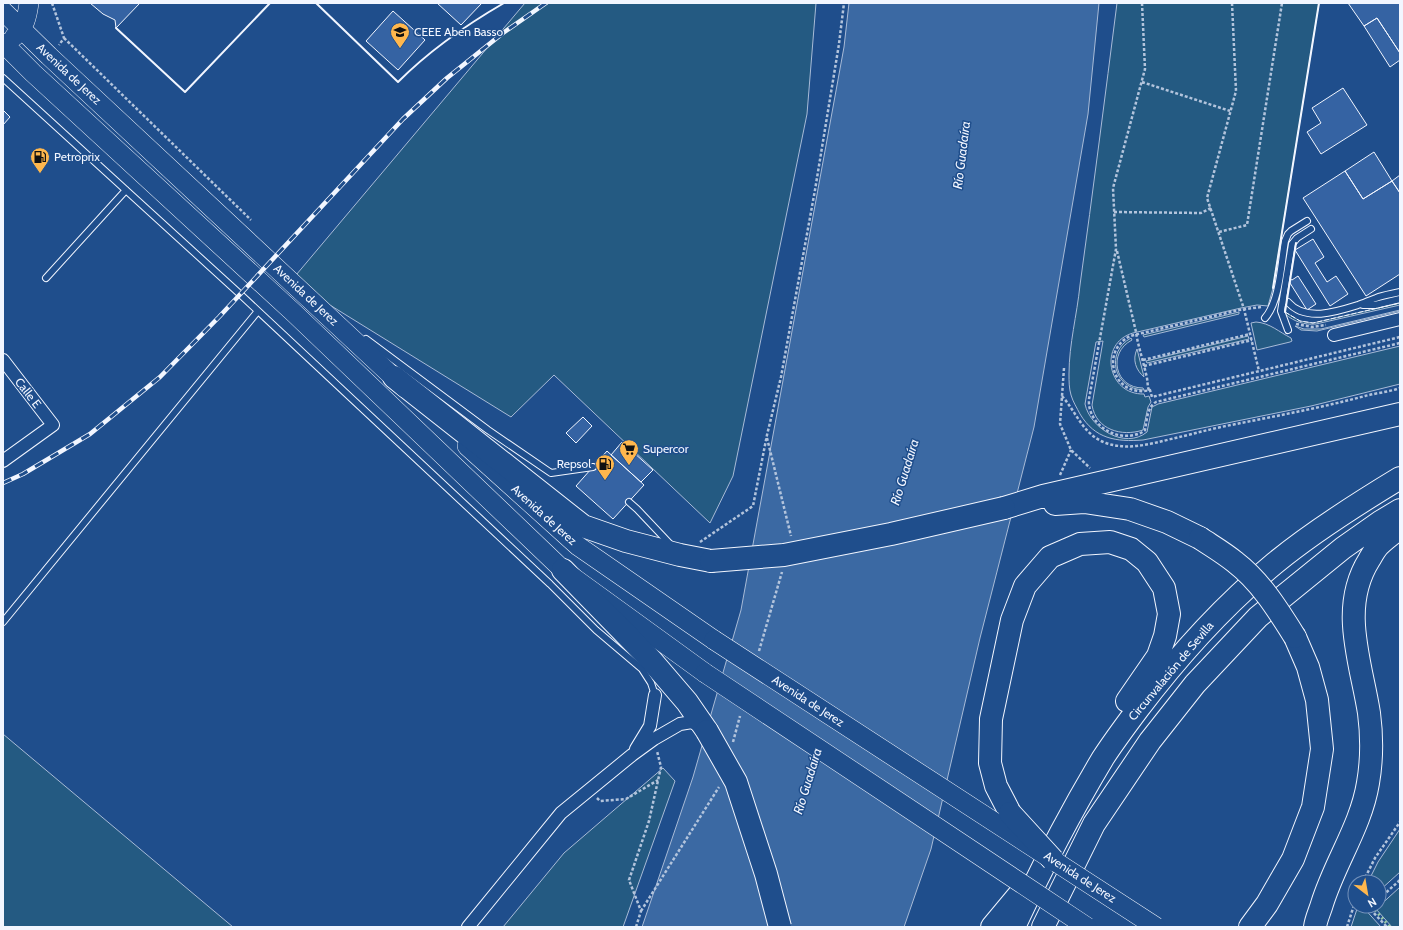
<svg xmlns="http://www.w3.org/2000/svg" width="1403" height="930" font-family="Cabin,sans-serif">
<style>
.green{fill:#245a82;stroke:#a8bbd7}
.water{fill:#3b69a3;stroke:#a8bbd7}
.building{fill:#3563a3;stroke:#f2f6ff}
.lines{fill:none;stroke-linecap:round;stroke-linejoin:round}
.service-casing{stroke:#f2f6ff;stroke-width:8}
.minor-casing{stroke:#f2f6ff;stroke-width:14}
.primary-casing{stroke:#f2f6ff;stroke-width:20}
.motorway-casing{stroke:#f2f6ff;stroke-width:24}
.path{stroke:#b3c4dc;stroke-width:2.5;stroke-dasharray:3 2;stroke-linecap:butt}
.service{stroke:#1f4e8c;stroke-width:6}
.minor{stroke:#1f4e8c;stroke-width:12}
.primary{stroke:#1f4e8c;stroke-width:19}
.motorway{stroke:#1f4e8c;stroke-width:22}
.rail-casing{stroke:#f2f6ff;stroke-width:4.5}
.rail{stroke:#1f4e8c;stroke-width:3;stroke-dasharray:9;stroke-linecap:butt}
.primary-bridge-casing{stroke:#f2f6ff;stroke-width:20;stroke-linecap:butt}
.motorway-bridge-casing{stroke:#f2f6ff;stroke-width:24;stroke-linecap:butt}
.primary-bridge{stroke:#1f4e8c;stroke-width:19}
.motorway-bridge{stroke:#1f4e8c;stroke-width:22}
.hedge{stroke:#97c8a6;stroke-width:3;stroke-dasharray:2 3;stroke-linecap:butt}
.fence{stroke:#f2f6ff;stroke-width:1;stroke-dasharray:5 2;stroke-linecap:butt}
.wall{stroke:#f2f6ff;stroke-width:2}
.labels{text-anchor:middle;stroke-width:3;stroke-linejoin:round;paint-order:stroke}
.poi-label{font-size:12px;fill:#f2f6ff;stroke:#1f4e8c;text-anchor:start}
.street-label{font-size:12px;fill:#f2f6ff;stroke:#1f4e8c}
.water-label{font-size:13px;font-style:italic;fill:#f2f6ff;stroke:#1f4e8c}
</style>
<rect width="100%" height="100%" fill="#1f4e8c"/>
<!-- green -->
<path class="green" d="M525,3H816L807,114L733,476L710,523L554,375L511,417L291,281Z
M1117,3H1319L1273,288L1268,306L1257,305L1241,308L1133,333C1098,343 1107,395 1144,394L1145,397L1149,396L1151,402L1148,407L1143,430C1122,437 1096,430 1092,405L1103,341L1096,342L1085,404C1090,428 1125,450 1147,432L1152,407L1158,404L1400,346V384L1311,406L1143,440C1116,442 1095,439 1080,414C1077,408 1073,402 1071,395C1069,388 1069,382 1069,374C1069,344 1077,315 1080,285C1093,191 1105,97 1117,3Z
M1400,303V305L1316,324C1304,325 1295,322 1285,314V312L1300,321L1313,323Z
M1400,310V311L1317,331L1301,330L1295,326L1304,329H1321Z
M1239,312V314L1144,337L1143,335Z
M1256,322C1270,323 1279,332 1291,338L1292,341L1290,342L1257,350L1251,323Z
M1248,336L1249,339L1147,363L1146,361Z
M1131,338L1132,340C1107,353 1115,388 1143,388L1144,390C1113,389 1105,352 1131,338Z
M1137,349L1144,377C1136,370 1132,360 1137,349Z
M3,734L233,927H3Z
M663,768L675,781L623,927H503L564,853Z
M1400,829V872L1379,891V882H1368L1378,862Z
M1400,887V927H1392L1376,909Z
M1358,906H1362L1381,927H1351Z"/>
<!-- water -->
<path class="water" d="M849,3H1099L1088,114L1034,427L980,638L931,849L904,927H642L693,777L741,610L844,47Z"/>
<!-- building -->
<path class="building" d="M90,3H140L116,28L115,20L103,14Z
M437,3H482L461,25Z
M1348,3H1400V53L1377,18L1364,26Z
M393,11L425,40L398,70L366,41Z
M1377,18L1400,53V60L1390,67L1364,26Z
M1343,88L1367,125L1321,154L1307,132L1321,123L1312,108Z
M3,110L10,117L3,125Z
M1374,152L1392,181L1363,199L1345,171Z
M1345,171L1363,199L1392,181L1400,193V274L1366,296L1303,198Z
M1400,175V193L1392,181Z
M1313,239L1324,257L1315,263L1327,282L1336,276L1348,294L1330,306L1295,250Z
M1298,276L1316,304L1307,310L1290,283V279L1292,280Z
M583,417L592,426L576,443L566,433Z
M622,442L653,470L641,482L611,455Z
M607,451L644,485L613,519L576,486Z"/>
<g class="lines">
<!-- service casing -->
<g class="service-casing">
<path id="service" d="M3,78L241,295L550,584L596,630L642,669L651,683L655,695
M46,278L126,190
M1288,302C1305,322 1336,312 1358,305C1364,303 1370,300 1376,298C1384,295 1392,294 1400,292
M1363,305H1375L1400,299
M1265,318C1280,301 1281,263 1285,241L1288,234L1291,231L1307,221
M1288,330L1281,311L1292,244L1297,238L1311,229
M366,339L488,430L551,473L593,467
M629,502L637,509L671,545
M3,622L258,311"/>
</g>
<!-- minor casing -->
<g class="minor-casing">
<path id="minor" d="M1334,335L1400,319
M3,360L53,425L3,461
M636,749L650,726L655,695
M468,927L561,813L632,755L654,739L680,724L692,722L702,728"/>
</g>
<!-- primary casing -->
<g class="primary-casing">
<path id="primary" d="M3,11L49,56L405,388
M14,37C25,26 27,18 29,3
M3,43L33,73L294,313L563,570L705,673
M467,446L578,546L714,640"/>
</g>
<!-- motorway casing -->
<g class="motorway-casing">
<path id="motorway" d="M394,377L583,526L626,541L680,555L711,561
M1055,504L1084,502L1130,509L1167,522L1200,538
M1004,508L1043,496L1400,414
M563,570L651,660L687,702L707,731
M1010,813L996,786L990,763L991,719L1012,620L1025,586L1050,557L1080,544L1110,542L1131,549L1147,562L1164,588L1169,614L1165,636L1158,656L1127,701
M992,927L1022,891
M1014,927C1041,869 1070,813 1103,758C1114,741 1126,725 1138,709C1178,656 1223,606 1275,563C1314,531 1357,504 1400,478
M1043,927L1094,824L1150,741L1195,684L1258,617L1343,548L1380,522L1400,510
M1250,927L1267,904L1293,859L1313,807L1322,749L1317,700L1308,667L1295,637
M1315,927C1316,919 1320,911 1322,904C1335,862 1361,826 1368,783C1372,760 1372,736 1369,713C1361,662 1339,608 1369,560C1372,555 1375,549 1379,545C1385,539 1393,533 1400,528"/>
</g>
<!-- path -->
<path class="path" d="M52,3L64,38L59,45
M1142,3L1145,69L1113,188L1116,249L1089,399C1087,422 1112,440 1134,435C1138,434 1142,433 1145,430C1147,420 1147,407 1156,402L1400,343
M1232,3L1236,91L1207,198L1244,309L1259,371
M64,38L251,220
M1142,82L1230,111
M1114,212L1201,213L1211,208
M1219,232L1247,225L1282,3
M1117,251L1136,332C1138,346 1143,360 1146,374C1148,380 1147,385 1149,391
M1261,307L1239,310L1130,336C1098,353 1115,399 1150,390L1152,397L1400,337
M1296,324L1312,327L1326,325
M1143,360L1250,334
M1144,366L1252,340
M1064,368L1060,424L1071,450L1090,468
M1062,396C1077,413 1083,435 1106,443C1131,452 1160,441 1184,436C1200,432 1215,428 1231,425C1276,416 1320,408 1365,396C1376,393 1389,392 1400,388
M767,438L791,536
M1060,475L1071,450
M700,542L753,506L767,435L781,377L815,190L839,44L844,3
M759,651L782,572
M733,742L740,716
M597,798L600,801L626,799L658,780
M1363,882L1375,858L1400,822
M1379,899L1400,880
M1371,906L1369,908L1387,927
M641,911L719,787
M636,927L641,911L629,880L649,821L661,767L657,751
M1347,927L1355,902"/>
<!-- service -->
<use href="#service" class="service"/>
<!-- minor -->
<use href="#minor" class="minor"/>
<!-- primary -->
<use href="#primary" class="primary"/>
<!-- motorway -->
<use href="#motorway" class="motorway"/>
<!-- rail casing -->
<g class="rail-casing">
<path id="rail" d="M3,483L23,474L90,434L160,377L219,317L403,119L447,78L503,33L546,3"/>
</g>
<!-- rail -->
<use href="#rail" class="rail"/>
<!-- primary-bridge casing -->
<g class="primary-bridge-casing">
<path id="primary-bridge" d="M714,640L1156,927
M705,673L1087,927"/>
</g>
<!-- motorway-bridge casing -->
<g class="motorway-bridge-casing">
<path id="motorway-bridge" d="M1200,538C1212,546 1224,553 1235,562C1261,582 1278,610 1295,637
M711,561L784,555L891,534L1004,508
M707,731L736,782L766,874L780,927
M1010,813L1053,860"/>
</g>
<!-- primary-bridge -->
<use href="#primary-bridge" class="primary-bridge"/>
<!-- motorway-bridge -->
<use href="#motorway-bridge" class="motorway-bridge"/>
<!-- hedge -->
<path class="hedge" d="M1375,910L1390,927"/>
<!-- fence -->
<path class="fence" d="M1285,312L1300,321L1313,323L1400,303"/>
<!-- wall -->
<path class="wall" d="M316,3L398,82C429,51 466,25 504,3
M116,28L185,92L270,3
M1273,288L1319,3
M1285,312L1296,243"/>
</g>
<!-- icons -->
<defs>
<g id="school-pin" transform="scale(1)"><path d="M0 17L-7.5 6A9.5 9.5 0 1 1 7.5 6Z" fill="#ffb74d" stroke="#1f4e8c"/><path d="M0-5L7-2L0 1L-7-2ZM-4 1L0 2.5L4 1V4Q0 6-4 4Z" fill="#111"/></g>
<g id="fuel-pin" transform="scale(1)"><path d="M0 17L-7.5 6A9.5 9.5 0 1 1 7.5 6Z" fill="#ffb74d" stroke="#1f4e8c"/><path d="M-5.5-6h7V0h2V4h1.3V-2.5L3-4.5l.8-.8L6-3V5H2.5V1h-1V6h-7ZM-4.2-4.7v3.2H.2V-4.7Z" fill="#111"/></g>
<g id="supermarket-pin" transform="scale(1)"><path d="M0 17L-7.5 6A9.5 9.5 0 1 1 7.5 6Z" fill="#ffb74d" stroke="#1f4e8c"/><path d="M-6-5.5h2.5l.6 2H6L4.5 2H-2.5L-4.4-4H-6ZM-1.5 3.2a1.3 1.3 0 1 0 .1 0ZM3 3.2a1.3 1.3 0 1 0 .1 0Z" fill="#111"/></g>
</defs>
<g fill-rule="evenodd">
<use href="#school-pin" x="400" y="32"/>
<use href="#fuel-pin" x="40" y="157"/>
<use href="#supermarket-pin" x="629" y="449"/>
<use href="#fuel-pin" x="605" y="464"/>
</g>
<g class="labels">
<!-- poi labels -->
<g class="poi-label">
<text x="414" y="36">CEEE Aben Basso</text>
<text x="54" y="161">Petroprix</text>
<text x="643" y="453">Supercor</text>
<text x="591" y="468" text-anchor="end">Repsol</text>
</g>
<!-- street labels -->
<g class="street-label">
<text transform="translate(69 74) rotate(43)" y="4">Avenida de Jerez</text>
<text transform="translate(306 295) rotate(43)" y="4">Avenida de Jerez</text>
<text transform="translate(28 393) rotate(52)" y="4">Calle E</text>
<text transform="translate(544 515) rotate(42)" y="4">Avenida de Jerez</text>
<text transform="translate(1171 671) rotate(-50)" y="4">Circunvalación de Sevilla</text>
<text transform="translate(808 701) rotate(33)" y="4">Avenida de Jerez</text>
<text transform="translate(1080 877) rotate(33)" y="4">Avenida de Jerez</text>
</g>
<!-- water labels -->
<g class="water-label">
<text transform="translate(961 155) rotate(-83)" y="5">Río Guadaíra</text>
<text transform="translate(904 472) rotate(-73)" y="5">Río Guadaíra</text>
<text transform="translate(807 781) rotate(-73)" y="5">Río Guadaíra</text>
</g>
</g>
<!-- border -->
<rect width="1403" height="930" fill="none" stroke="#f2f6ff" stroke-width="8"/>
<!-- north arrow -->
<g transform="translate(1367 894) rotate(149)"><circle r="19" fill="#1f4e8c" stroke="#7391ba"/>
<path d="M0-3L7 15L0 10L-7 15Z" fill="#ffb74d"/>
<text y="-6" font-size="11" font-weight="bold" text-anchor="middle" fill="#f2f6ff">N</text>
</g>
</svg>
